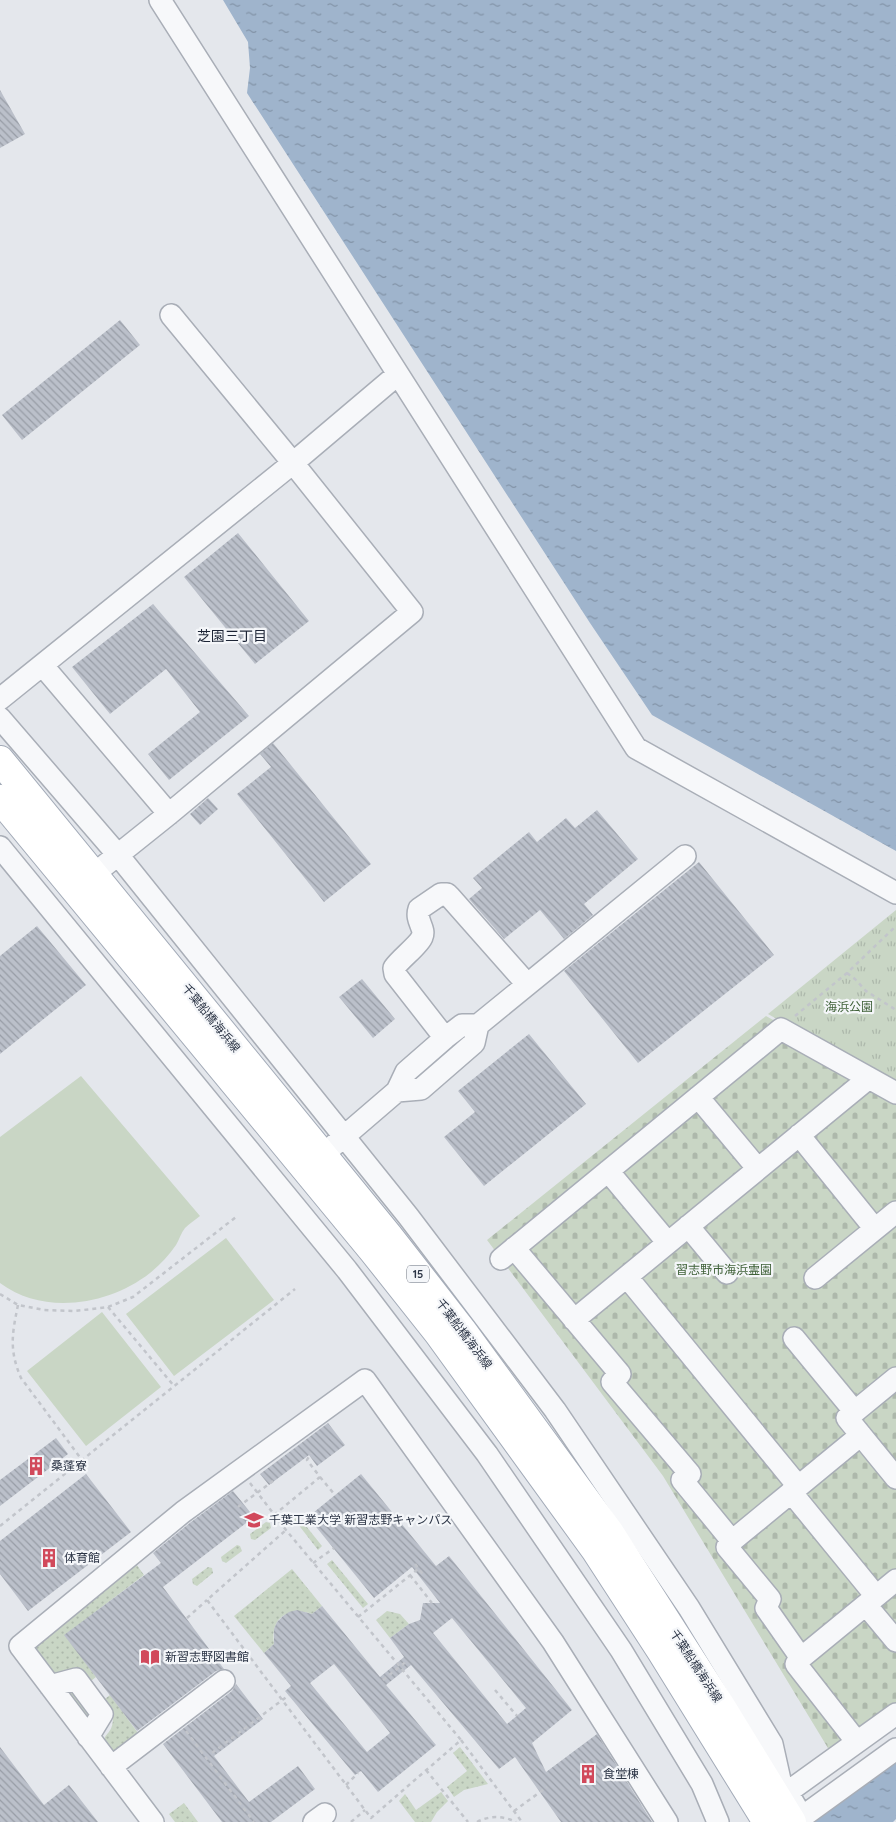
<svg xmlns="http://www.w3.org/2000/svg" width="896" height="1822" font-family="Quicksand,'Noto Sans JP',sans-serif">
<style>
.grass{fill:url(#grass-dots)}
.cemetery{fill:url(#cemetery-stones)}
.park{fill:url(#park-tufts)}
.garden{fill:#c9d6c5}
.water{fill:url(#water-ripples)}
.building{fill:url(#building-back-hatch);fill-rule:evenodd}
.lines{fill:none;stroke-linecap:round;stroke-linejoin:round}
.minor-casing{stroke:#a9aeb7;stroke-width:24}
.major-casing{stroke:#a3abb8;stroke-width:30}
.path{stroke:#c2c5cb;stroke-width:2.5;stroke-dasharray:4 4;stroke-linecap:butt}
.minor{stroke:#f7f8fa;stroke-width:21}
.major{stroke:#fff;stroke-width:28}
.labels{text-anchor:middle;stroke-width:4.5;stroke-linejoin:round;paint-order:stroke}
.shield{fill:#f4f6f9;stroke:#676e7b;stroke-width:1}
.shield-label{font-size:11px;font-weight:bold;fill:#2b3445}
.park-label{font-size:12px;fill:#3f6138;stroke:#f4f6f9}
.street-label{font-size:12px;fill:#2b3445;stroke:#f4f6f9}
.poi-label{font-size:12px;fill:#2b3445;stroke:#f4f6f9;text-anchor:start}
.neighbourhood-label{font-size:14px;fill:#1d2536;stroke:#f4f6f9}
</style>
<defs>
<pattern id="grass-dots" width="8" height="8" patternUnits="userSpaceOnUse" patternTransform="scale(1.25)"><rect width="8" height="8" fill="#c9d6c5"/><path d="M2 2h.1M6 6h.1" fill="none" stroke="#adb8ab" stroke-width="1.8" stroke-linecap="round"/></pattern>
<pattern id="cemetery-stones" width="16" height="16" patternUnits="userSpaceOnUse" patternTransform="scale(1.25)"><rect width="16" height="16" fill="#c9d6c5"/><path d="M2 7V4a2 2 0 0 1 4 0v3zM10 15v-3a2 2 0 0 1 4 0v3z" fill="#adb8ab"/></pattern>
<pattern id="park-tufts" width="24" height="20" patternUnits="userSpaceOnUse" patternTransform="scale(1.25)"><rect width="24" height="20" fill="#c9d6c5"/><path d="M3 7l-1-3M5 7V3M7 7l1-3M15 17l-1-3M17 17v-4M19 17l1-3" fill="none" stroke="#adb8ab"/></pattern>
<pattern id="water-ripples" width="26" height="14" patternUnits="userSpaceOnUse" patternTransform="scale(1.25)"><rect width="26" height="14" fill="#9fb4cc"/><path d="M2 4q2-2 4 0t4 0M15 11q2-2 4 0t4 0" fill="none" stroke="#8293a7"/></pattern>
<pattern id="building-back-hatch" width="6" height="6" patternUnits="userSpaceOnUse" patternTransform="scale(1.25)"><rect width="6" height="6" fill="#bbc0ca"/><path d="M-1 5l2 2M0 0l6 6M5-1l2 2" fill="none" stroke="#989da6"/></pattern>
</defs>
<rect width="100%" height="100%" fill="#e4e7ec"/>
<!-- grass -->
<path class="grass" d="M298,1516L322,1546L318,1550L294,1519Z
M266,1522L270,1523L271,1528L255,1540L251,1539L250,1534Z
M237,1545L240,1546L242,1551L226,1563L222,1561L221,1557Z
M332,1560L368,1604L363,1608L327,1564Z
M134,1561L144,1575L65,1635L96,1677L87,1684C70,1662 76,1671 53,1673L36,1662L34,1639Z
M208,1567L212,1568L213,1573L197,1586L193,1584L192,1579Z
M292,1569L322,1606L312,1614C288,1606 270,1618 274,1644L264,1653L234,1616Z
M387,1611L400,1614L409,1624L390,1638L376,1620Z
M67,1689H71L92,1711L90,1719H82Z
M110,1695L141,1737L114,1757C94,1730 112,1741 113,1719L101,1702Z
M460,1747L488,1784L464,1790L454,1797L447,1787L467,1771L453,1753Z
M441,1792L448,1801L437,1812L431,1822H415L399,1801L405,1794L416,1810Z
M184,1803L198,1822H175L169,1814Z"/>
<!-- cemetery -->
<path class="cemetery" d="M766,1016L896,1089V1706L831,1753L663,1476L487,1240Z"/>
<!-- park -->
<path class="park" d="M896,910V1086L768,1014Z"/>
<!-- garden -->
<path class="garden" d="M81,1076L200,1216C195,1220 189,1224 185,1228C181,1233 179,1240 176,1245C169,1255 160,1265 150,1273C109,1305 44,1316 0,1283V1137Z
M226,1238L274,1300L174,1376L126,1314Z
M102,1312L161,1387L86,1446L27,1371Z"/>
<!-- water -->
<path class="water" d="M223,0H896V851L652,715L590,623L247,93L250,68L248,42Z
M896,1759V1819L893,1822H806Z"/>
<!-- building -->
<path class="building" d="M0,90L25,134L0,148Z
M120,320L140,345L22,440L2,415Z
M238,533L309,621L255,664L184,577Z
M153,604L249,716L169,780L148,754L200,712L166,669L110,714L72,667Z
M273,743L371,864L324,902L237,794L271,767L260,754Z
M208,798L218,809L200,825L190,814Z
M597,810L638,859L584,904L593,915L564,939L540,910L504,939L469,899L482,888L473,878L529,832L537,842L566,818L575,828Z
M699,862L774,955L638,1063L564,971Z
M37,926L86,985L0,1054V956Z
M362,979L395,1019L373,1038L339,997Z
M529,1034L586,1104L484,1186L444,1137L475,1112L458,1091Z
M328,1423L345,1445L317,1466L309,1455L269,1485L260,1474Z
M56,1438L68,1454L0,1506V1480Z
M86,1474L131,1532L28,1611L0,1574V1541Z
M361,1474L436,1566L449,1556L572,1710L532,1743L546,1772L597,1734L652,1822H561L515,1757L499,1769L411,1665L386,1685L436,1745L378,1792L361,1771L355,1775L285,1691L291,1686L264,1653L274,1644V1629L277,1622L283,1616L289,1612L297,1610L312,1614L322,1606L380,1677L404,1657L390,1638L409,1624L420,1620L423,1603H440L412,1567L374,1598L308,1517ZM452,1618L526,1708L507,1724L433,1633ZM334,1664L390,1733L367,1752L310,1683Z
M233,1491L254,1517L163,1587L224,1669L216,1671L137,1731L64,1635L161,1563L153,1553L191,1522Z
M236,1684L263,1719L214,1756L249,1802L298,1766L315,1789L271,1822H222L163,1744L232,1691Z
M0,1747L44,1805L69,1785L98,1822H0Z"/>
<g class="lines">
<!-- minor casing -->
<g class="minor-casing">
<path id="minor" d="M160,0L636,748L896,893
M43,666L169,814
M0,699L293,463L397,375
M0,718L118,855L408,1216L555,1410L689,1608L772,1744L780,1780L802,1817L896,1749
M0,847L347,1270L487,1454L621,1650L702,1784L718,1822
M94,874L169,814L412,612L293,463L171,315
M445,1038L395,974L394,968C400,959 419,945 422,937C426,928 415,921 419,909L441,894H447L450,897L527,984
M397,1091L421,1089L474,1043L478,1025L685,856
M698,1097L758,1169
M799,1135L875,1229
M333,1146L397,1091L406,1072L445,1038L462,1025H478
M608,1171L668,1243
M688,1226L727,1273
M514,1248L620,1374L612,1382L690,1474L682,1480L732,1541L727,1547L770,1599L766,1608L801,1658L796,1664L853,1737
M501,1259L781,1029L896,1093
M627,1277L798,1486
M815,1278L896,1212
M574,1320L869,1078
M794,1338L855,1412
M896,1378L847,1418L896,1478
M791,1492L876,1596
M732,1541L861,1435
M866,1605L896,1641
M801,1658L896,1580
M50,1686L76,1679L102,1714L88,1737
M111,1767L224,1681
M778,1799L896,1714
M153,1822L20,1646L183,1512L365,1380L553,1642L667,1822
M314,1822L325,1814"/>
</g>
<!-- major casing -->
<g class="major-casing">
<path id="major" d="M0,760L388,1235L462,1330L610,1533L721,1706L792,1822
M0,799L373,1251L438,1333L596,1551L661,1651L767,1822"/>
</g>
<!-- path -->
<path class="path" d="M847,973L855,979L866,991L896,1010
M795,1016L847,973L896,926
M0,1294L18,1305L44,1310L75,1311L108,1307L133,1297L236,1217
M18,1305C12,1334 9,1350 21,1378L82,1460
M108,1307L174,1386
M320,1477L335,1495
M250,1483L286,1530L461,1740L371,1818L207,1600L286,1530
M238,1507L273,1481
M274,1515L320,1477L307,1460L311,1453
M0,1526L295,1289
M313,1563L334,1548
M415,1564L424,1576
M410,1575L432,1603
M358,1617L418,1569
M187,1618L207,1600
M383,1680L407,1661
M495,1690L517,1716
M186,1731L254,1822
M461,1740L522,1822
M212,1753L289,1695
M426,1770L468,1822
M346,1785L358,1773
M514,1811L547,1787
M351,1822L365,1810
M477,1822C490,1815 504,1816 516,1822"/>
<!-- minor -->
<use href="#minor" class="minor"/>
<!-- major -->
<use href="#major" class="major"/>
</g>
<!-- icons -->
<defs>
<g id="building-bare" transform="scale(1.5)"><path d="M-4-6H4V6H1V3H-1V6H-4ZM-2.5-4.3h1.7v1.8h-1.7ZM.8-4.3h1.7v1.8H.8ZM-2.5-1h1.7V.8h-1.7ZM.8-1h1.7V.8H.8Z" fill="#d1495b" stroke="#f4f6f9" stroke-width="2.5" paint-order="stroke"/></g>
<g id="university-bare" transform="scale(1.5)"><path d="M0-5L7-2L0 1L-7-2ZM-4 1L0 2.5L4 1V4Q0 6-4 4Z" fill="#d1495b" stroke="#f4f6f9" stroke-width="2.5" paint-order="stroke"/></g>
<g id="library-bare" transform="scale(1.5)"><path d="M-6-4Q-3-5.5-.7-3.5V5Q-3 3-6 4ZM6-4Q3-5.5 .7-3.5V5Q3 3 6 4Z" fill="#d1495b" stroke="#f4f6f9" stroke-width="2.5" paint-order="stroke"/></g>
</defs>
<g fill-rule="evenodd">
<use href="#building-bare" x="36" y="1466"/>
<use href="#university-bare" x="254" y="1520"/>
<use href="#building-bare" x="49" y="1558"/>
<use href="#library-bare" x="150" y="1657"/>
<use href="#building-bare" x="588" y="1774"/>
</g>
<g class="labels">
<!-- shield labels -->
<rect class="shield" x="407" y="1265.5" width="22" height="17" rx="4"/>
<g class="shield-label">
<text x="418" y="1278">15</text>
</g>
<!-- park labels -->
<g class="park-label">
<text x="849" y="1011">海浜公園</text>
<text x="724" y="1274">習志野市海浜霊園</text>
</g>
<!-- street labels -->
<g class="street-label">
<text transform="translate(211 1018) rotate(51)" y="4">千葉船橋海浜線</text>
<text transform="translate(464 1334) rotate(53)" y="4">千葉船橋海浜線</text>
<text transform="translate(696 1666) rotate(57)" y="4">千葉船橋海浜線</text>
</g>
<!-- poi labels -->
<g class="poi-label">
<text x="51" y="1470">桑蓬寮</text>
<text x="269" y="1524">千葉工業大学 新習志野キャンパス</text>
<text x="64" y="1562">体育館</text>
<text x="165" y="1661">新習志野図書館</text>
<text x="603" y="1778">食堂棟</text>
</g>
<!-- neighbourhood labels -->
<g class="neighbourhood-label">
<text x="232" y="641">芝園三丁目</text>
</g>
</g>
</svg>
